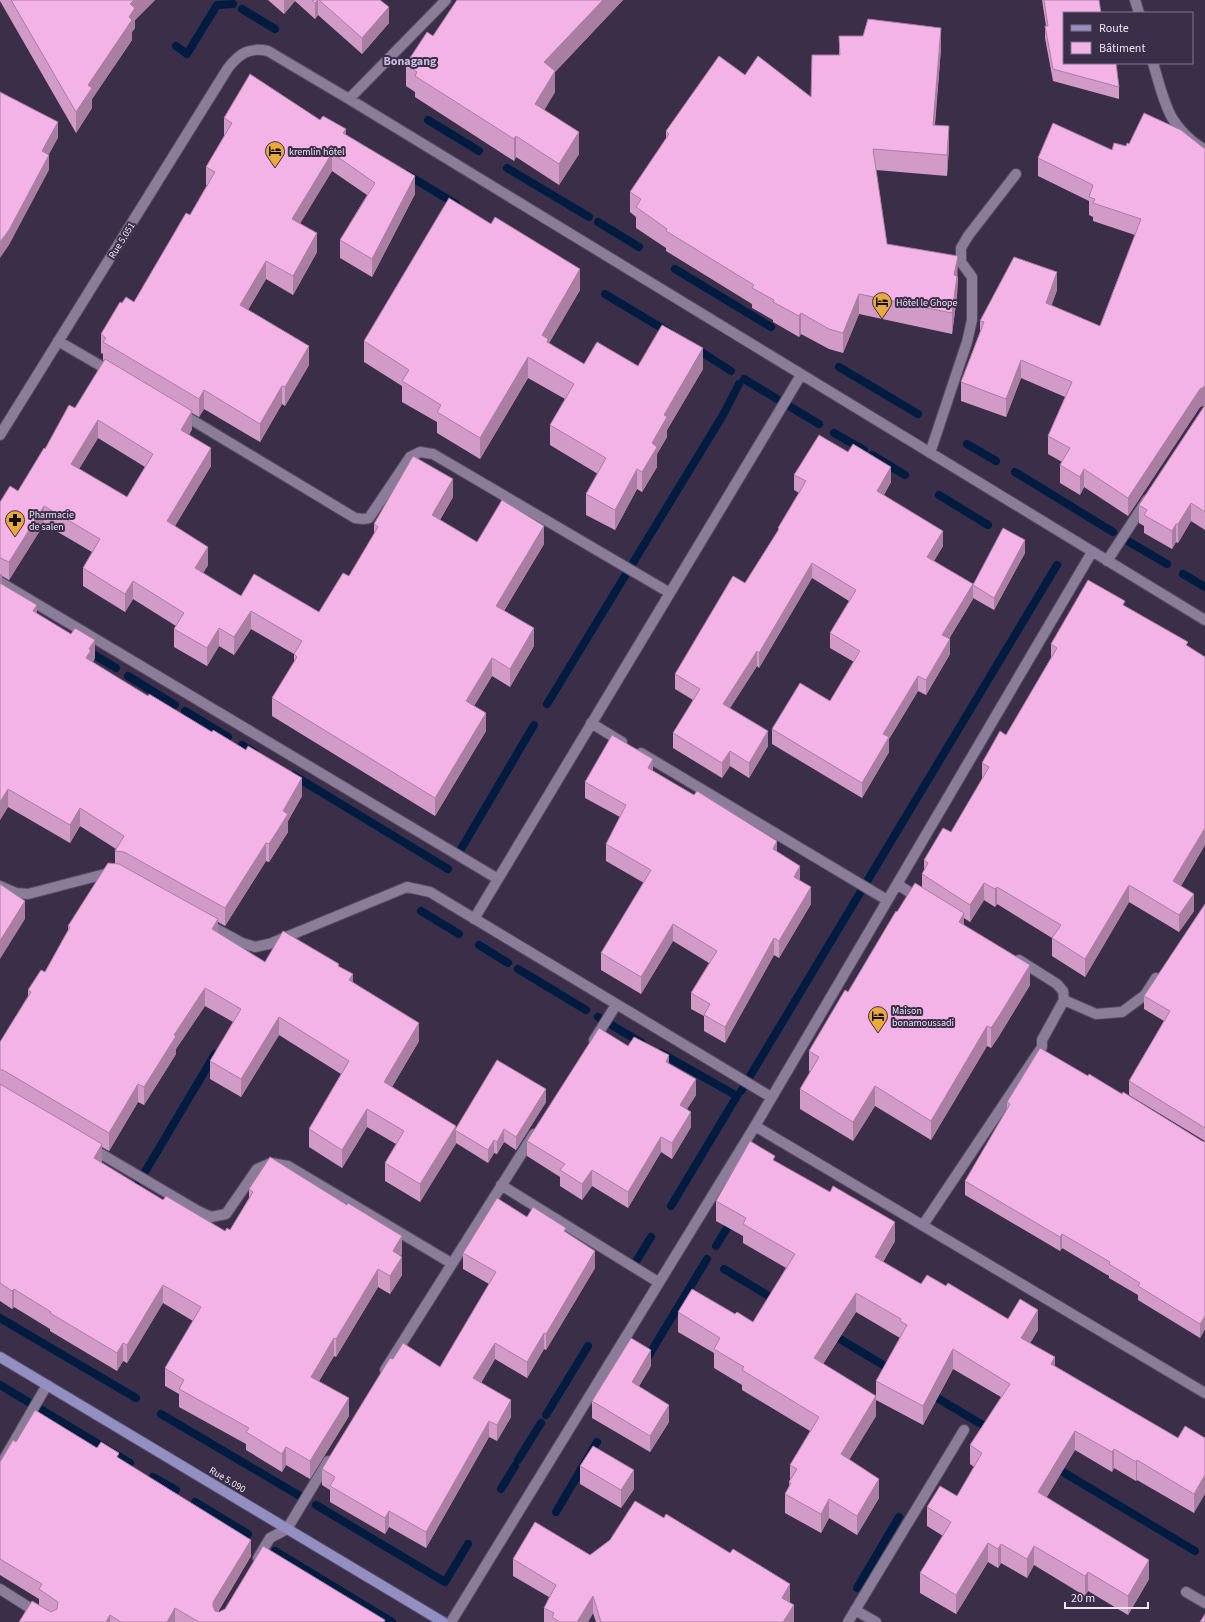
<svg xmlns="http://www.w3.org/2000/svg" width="1205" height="1622" font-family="'Source Sans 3',sans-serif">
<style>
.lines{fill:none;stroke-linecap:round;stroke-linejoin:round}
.stream{stroke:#001b40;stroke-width:8}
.minor-casing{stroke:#574c61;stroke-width:12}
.major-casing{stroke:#574c61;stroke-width:12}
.minor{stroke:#8b7c9a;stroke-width:10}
.major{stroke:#938fc3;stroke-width:10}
.wall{fill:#d19ac7;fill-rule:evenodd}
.shaded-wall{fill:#aa7da2}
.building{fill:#f3b3e7;stroke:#aa7da2;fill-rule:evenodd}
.labels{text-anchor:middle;stroke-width:4;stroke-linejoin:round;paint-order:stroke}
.poi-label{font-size:10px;fill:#ece5f5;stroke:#3b2e48;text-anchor:start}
.street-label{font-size:10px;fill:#ece5f5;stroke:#3b2e48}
.quarter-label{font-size:12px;font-weight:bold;fill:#ccbddd;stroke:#3b2e48}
</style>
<rect width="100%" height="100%" fill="#3b2e48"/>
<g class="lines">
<!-- stream -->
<path class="stream" d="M242,9L275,29
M176,46L187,54L217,5L233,4
M428,120L479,151
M507,168L589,217
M406,174L456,204
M598,222L639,247
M675,269L771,327
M605,294L670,333
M703,353L731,371
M839,367L918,414
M744,379L819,424
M834,433L864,450
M967,444L996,461
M872,455L905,475
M1015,472L1113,532
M939,495L988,525
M1126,540L1167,564
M1183,574L1205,587
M86,650L116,668
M128,676L175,705
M547,704L723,415L739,384
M185,711L228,737
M242,745L255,753
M293,775L448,869
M461,849L534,725
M421,911L459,934
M479,945L508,963
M518,969L586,1010
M598,1017L642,1043
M661,1053L737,1096L671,1206
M741,1091L1057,565
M139,1182L215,1054
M716,1246L733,1218
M632,1268L651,1237
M724,1269L777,1301
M0,1318L136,1398
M830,1333L893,1371
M646,1360L707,1259
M0,1385L130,1463
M929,1393L991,1430
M161,1414L305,1499
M546,1415L588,1346
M518,1460L541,1423
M1053,1466L1195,1551
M153,1477L176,1490
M501,1489L515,1466
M195,1502L248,1534
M316,1505L445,1582L468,1544
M556,1512L597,1442
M275,1551L392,1622
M857,1588L899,1517"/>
<!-- minor casing -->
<g class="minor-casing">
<path id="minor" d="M1135,0L1139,13
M1153,63C1165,103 1167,126 1205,150
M349,99L446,0
M58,341L113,373
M182,414L355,518L363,519L369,518L410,457L420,452L433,454L670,593
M0,435L228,68C240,53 249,47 268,51L349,99L1205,620
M930,453L967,342L972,320V277L961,262V248L968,236L1016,174
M1107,561L1147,500
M0,582L498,879
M591,723L622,742
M641,753L887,900
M897,884L920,899
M0,886L16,893L28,894L105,874L112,875
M474,919L801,375
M207,924L242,943L255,947L269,944L407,887L430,892L771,1097
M1064,1000L1096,1014L1122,1012L1145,995L1156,978
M594,1040L616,1005
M755,1126L1205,1393
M91,1148L198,1211L211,1217L226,1214L257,1169L271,1163L288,1166L451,1263
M501,1185L658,1282
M923,1225L1042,1047V1040L1064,1000L1063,991L1057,984L1019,960
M385,1370L534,1134
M0,1466L47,1385
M258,1558L270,1538L287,1529L328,1461
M0,1589L52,1622
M1186,1592L1205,1603
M855,1610L876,1622
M451,1622L755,1126L1092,552
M848,1622L964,1430"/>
</g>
<!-- major casing -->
<g class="major-casing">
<path id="major" d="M0,1357L443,1622"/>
</g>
<!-- minor -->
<use href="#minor" class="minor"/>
<!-- major -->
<use href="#major" class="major"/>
</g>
<!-- wall -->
<path class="wall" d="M0,0H155L135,20V28L132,32V40L92,99V108L76,133L0,1Z
M268,0H380L389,23L362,54L318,15L315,19L295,1L284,14Z
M457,0H623L555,72V92L544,110L579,154L559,185L516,157L514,161L415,97V92L406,86V64L433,36Z
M1042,0H1099L1064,13L1119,87V99L1053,81L1045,38V26H1046Z
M839,36L941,48L935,125L949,146L947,176L876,170L887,244L958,277L957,296L952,334L859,314L843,353L829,349L801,334L799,337L773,322V320L752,308V304L666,251V248L636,228V217L630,212V192L666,139V131L745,75L811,97L839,55Z
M224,118L320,120L346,135L415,194L372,277L340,258V240L367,195L332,171L300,223L317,252L293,295L266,279L248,310L309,365L285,406L282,404L260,442L204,409L199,417L192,413V429L189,435L211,466L175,526L208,565L203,573L241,596L319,612L349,576L374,534V524L453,497L440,520L477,542L544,544L504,611L534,646L510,687L492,676L474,706L486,731L435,816L272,716V698L294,662V654L251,629L234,655L219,646L207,666L174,647V629L176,626L133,599L125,612L83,586V568L92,552L44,524L9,580L2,576V584L37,613L95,658L93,662L302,796L288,821V832L269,862L266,861L225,926L218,922V933L265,962L339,967L353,982L419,1041L392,1087L456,1130L546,1102L516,1150L504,1142L497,1154L494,1153L488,1163L456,1143L420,1202L385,1181V1163L396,1144L367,1127L342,1168L309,1147V1129L341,1074L279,1035L241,1097L210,1079V1061L233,1022L205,1006L176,1049V1054L144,1105L138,1102L109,1151L102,1147V1163L163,1200L225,1231L230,1230L249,1198V1189L402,1254L401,1256L402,1275L390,1294L378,1287L336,1357L334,1356L319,1381L349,1416L310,1479L286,1465L282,1472L246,1450V1444L179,1407V1394L165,1386V1368L193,1321L163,1303L127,1363L123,1361L117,1371L50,1331V1329L14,1307L12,1309L0,1301V1042L28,996V990L45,972L68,930V926L115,864V851L116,849L80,826L70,843L8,807L0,820V502L18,491L45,449L75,408L104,361L103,360V354L101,353V334L122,303L134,302L190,215L207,185H206V167L224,136ZM98,438L145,467L127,497L79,469Z
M1129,144L1205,149V405L1200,407L1128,516L1084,487L1080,495L1060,483V465L1062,462L1048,454V436L1065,397L1021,378L1006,417L961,401V382L980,333V321L1057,290L1051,306L1100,326L1135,235L1093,221V217L1089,215V201L1038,176V158L1112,150L1126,146Z
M580,290L549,343L584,364L703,369L667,430V437L657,454V467L642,492L637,489L615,530L586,515V494L598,474L550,445V425L565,399L528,378L480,459L437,433V422L402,402V386L364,362V341Z
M1205,405V530L1191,521L1178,543L1176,542L1172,549L1144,533V526L1139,523V505Z
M794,475L891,482L884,495L943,546L934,561L973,584L1025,553L994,610L973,598V599L949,639L950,654L926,695L918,691L889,739V752L862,798L772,744V729L830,701L854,662L830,648V633L849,601L812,578L759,668L757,666L730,708L768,746L749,778L730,766L722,778L673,748V733L693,700L675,689V674L745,583L778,531V528L799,493L794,490Z
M1125,606L1205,657V845L1181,886L1194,911L1179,932L1129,902L1085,977L1052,956V938L997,904L995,907L984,900L970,922L964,918V925L1030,985L999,1036L991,1048L987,1046L931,1140L875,1106L853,1141L800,1109V1089L810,1072L809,1071V1051L848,992L897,912L922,887V874L924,870V860L951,832L982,779V763L1006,735L1051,658V644Z
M653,771L777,852L800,881L811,904L779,958L774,955L725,1043L704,1031V1016L691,1009V993L709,963L673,941L641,994L601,970V953L644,883L606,861V844L620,817L585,798V782Z
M1205,904V1141L1129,1095V1081L1164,1021L1144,1009V996Z
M628,1046L669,1064L696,1095L687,1109L691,1127L672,1159L661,1152L628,1208L592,1186L582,1200L560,1186V1177L527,1156V1141Z
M1088,1076L1122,1094L1202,1141L1205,1142V1329L1200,1338L1138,1300V1295L1109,1278V1276L1062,1248L1060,1251L965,1195V1181L1007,1109V1102Z
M775,1161L895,1241L883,1262L921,1284L946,1286L1008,1319L1038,1330L1030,1343L1055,1366L1178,1438H1205L1194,1513L1137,1480L1136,1481L1114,1468L1112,1472L1075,1450L1046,1498L1149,1579L1128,1615L1088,1591L1085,1596L1034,1565L1027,1578L1001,1563L998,1568L988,1562L956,1614L920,1593V1573L943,1536L927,1526V1507L957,1496L974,1467L970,1464V1445L1001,1397L953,1369L923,1425L876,1400V1381L900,1338L856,1312L823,1364L876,1416L849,1460L879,1498L857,1535L829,1518L821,1533L785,1513V1494L789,1488V1482L790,1480V1465L810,1431L742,1390V1385L714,1368V1353L678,1332V1312L735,1314L753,1322L786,1268L743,1243V1236L716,1221V1201Z
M527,1217L566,1233L595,1268L546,1350L544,1349L527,1378L495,1359L481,1383L511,1417L497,1441L489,1437L426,1548L389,1527L385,1534L330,1502V1490L322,1485V1469L393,1359L440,1367L489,1284L463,1269V1253Z
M651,1366L639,1386L669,1422L650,1452L592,1418V1401Z
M16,1442L97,1448L119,1458L251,1556L218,1612L385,1622H19L39,1605V1599L0,1575V1462Z
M580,1466L634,1489L621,1508L580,1484Z
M590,1555L790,1601L789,1602L794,1622H596L593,1613L588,1622H544V1608L549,1597L513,1576V1559Z"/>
<!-- shaded-wall -->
<path class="shaded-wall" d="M134,0H155L135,20V28L132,32V40L92,99V108L76,133V112L88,85L130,4Z
M284,0H295V1L284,14Z
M318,0V15L315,19V3Z
M603,0H623L555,72V92L535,126V104L544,62Z
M389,7V23L362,54V38Z
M941,28V48L933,145V125Z
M58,122V138L42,167V151Z
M949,126V146L947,176V155Z
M346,129V147L343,133Z
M579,132V154L559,185V164Z
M516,136V157L514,161V139Z
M332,153V171L292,237V219Z
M49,155V170L9,245L0,258V242Z
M415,176V194L372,277V259Z
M317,233V252L293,295V276Z
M958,256L957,296L952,334V313L954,275Z
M266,261V279L240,323V305Z
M580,269V290L548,345L542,335Z
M1057,272V290L1046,322V303Z
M859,294V314L843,353V333Z
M801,313V334L799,337V316Z
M309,346V365L285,406V387Z
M703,348V369L667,430V437L657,454V467L642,492V472L652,443L664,415Z
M528,357V378L480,459V438Z
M1021,360V378L1006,417V399Z
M282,386V404L260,442V424Z
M1205,386V405L1200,407L1128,516V498L1200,389Z
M204,390V409L199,417V399Z
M192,411V429L181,448V430Z
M98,420V438L71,482V464Z
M211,448V466L167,539V521Z
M891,467V482L877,506V491Z
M637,469V489L615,530V510Z
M1084,469V487L1080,495V477Z
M453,479V497L432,533V515Z
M1191,503V521L1178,543V524Z
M44,506V524L9,580V562Z
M1176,524V542L1172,549V531Z
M544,526V544L496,624V606Z
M943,531V546L927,572V557Z
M1025,540V553L994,610V598Z
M208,547V565L195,586V568Z
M0,558V575L2,573V591L0,594Z
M812,563V578L759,668V653Z
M133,581V599L125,612V594Z
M973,584V599L942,650V635Z
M37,605V623L33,611Z
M251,611V629L234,655V637Z
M219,628V646L207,666V648Z
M534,628V646L510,687V669Z
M950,639V654L926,695V680Z
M95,640V658L91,664L86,658L89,649Z
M757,651V666L723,719V704Z
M492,658V676L466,719V701Z
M918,676V691L889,739V752L862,798V783L883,734Z
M486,713V731L435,816V798Z
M768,731V746L749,778V763Z
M730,751V766L722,778V763Z
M653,759V775L648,768Z
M302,778V796L288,821V832L269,862V844L283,811Z
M8,789V807L0,820V802Z
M80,808V826L70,843V825Z
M1205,828V845L1173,899V881Z
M777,841V858L773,849Z
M266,843V861L225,926V908Z
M800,866V882L794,877Z
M984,883V900L970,922V905Z
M1129,885V902L1085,977V959Z
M811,887V904L779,958V941Z
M997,887V904L995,907V889Z
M1194,894V911L1179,932V915Z
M25,901V919L0,959V941Z
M964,913V933L959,922Z
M218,919V937L212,929Z
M673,924V941L641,994V977Z
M774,938V955L725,1043V1027Z
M1030,965V985L999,1036L991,1048V1028Z
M353,974V992L349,980Z
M205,988V1006L176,1049V1054L144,1105V1087L174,1035Z
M279,1017V1035L241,1097V1079Z
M419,1023V1041L384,1100V1082Z
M987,1026V1046L931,1140V1121Z
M669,1055V1071L666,1062Z
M696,1079V1095L680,1120V1105Z
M138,1084V1102L109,1151V1133Z
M875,1086V1106L853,1141V1122Z
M546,1089V1102L516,1150V1137Z
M367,1109V1127L342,1168V1150Z
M691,1112V1127L672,1159V1143Z
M456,1126V1144L420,1202V1184Z
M504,1129V1142L497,1154V1142Z
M661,1137V1152L628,1208V1192Z
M494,1140V1153L488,1163V1150Z
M102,1144V1162L94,1176V1158Z
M592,1170V1186L582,1200V1184Z
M895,1222V1241L875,1276V1257Z
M1062,1234V1248L1060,1251V1237Z
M402,1236V1254L393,1269V1251Z
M595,1251V1268L546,1350V1334Z
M402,1257V1275L390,1294V1276Z
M378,1269V1287L336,1357V1339Z
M163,1285V1303L127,1363V1345Z
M14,1289V1307L12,1309V1291Z
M856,1293V1312L814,1378V1358Z
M1038,1310V1330L1021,1358V1338Z
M1205,1316V1329L1200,1338V1324Z
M544,1333V1349L527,1378V1362Z
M334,1338V1356L311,1395V1377Z
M123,1343V1361L117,1371V1353Z
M495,1343V1359L473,1395V1378Z
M953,1349V1369L923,1425V1406Z
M651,1350V1366L632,1398V1382Z
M1055,1357V1376L1051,1364Z
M876,1396V1416L841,1473V1454Z
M349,1398V1416L310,1479V1461Z
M511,1400V1417L497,1441V1425Z
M669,1405V1422L650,1452V1436Z
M489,1421V1437L426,1548V1532Z
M1075,1431V1450L1038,1512V1492Z
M286,1447V1465L282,1472V1454Z
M1114,1449V1468L1112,1472V1452Z
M1137,1460V1480L1136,1481V1462Z
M634,1470V1489L621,1508V1490Z
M1205,1475V1494L1194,1513V1494Z
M879,1479V1498L857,1535V1516Z
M829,1499V1518L821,1533V1514Z
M389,1511V1527L385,1534V1518Z
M251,1540V1556L213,1619V1602Z
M988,1543V1562L956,1614V1595Z
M1001,1544V1563L998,1568V1549Z
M1034,1546V1565L1027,1578V1559Z
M1149,1560V1579L1128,1615V1596Z
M1088,1572V1591L1085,1596V1576Z
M790,1584V1601L782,1615V1598Z
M593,1596V1613L588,1622H577Z
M794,1605V1622H783Z
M175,1608V1622H167Z
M110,1615V1622H106Z"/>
<!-- building -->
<path class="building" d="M11,0H134L130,4L135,8L129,17L132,20L88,85L92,88L76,112Z
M312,0H318L315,3Z
M319,0H380L389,7L362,38Z
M457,0H603L544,62L555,71L535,104L579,132L559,164L516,136L514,139L415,76L417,72L406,64L427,32L433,36Z
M1044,0H1099L1101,13H1064V63H1116L1119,87L1053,69L1045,26H1048Z
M868,19L941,28L933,125L949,126L947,155L873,149L887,244L958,256L954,275L957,276L952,313L859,294L843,333L829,329L801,313L799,316L773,302L774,300L752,288L754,285L666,231L667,229L636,207L641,199L630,192L669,134L666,131L719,56L745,75L758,56L811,97L812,55H840L839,36H863Z
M250,74L320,120L323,116L346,129L343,133L415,176L372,259L340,240L375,183L332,153L292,219L317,233L293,276L266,261L240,305L309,346L285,387L282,386L260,424L204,390L199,399L103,342L106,338L101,334L120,302L122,303L126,297L134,302L186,213L190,215L215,172L206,167L232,123L224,118Z
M0,92L58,122L42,151L49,155L9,230L0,242Z
M1144,113L1181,130L1205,149V386L1200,389L1128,498L1084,469L1080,477L1060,465L1070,448L1048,436L1072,382L1021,360L1006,399L961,382L984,322L980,321L1014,257L1057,272L1046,303L1100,326L1141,219L1093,203L1095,199L1089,197L1093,185L1038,158L1053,123L1112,150L1114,143L1126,146L1127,143L1129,144Z
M449,198L491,224L495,217L580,269L542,335L548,339L547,342L584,364L597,342L638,366L662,325L703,348L664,415L667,417L652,443L657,447L642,472L637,469L615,510L586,494L606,458L550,425L574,384L528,357L480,438L437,412L441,405L402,381L409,370L364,341Z
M105,359L192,411L181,430L211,448L167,521L208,547L195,568L241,596L254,574L319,612L343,573L349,576L378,527L374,524L413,456L453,479L432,515L477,542L502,500L544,526L496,606L534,628L510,669L492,658L466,701L486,713L435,798L272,698L297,657L294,654L302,641L251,611L234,637L219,628L207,648L174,629L184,613L133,581L125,594L83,568L100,539L44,506L9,562L0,558V502L10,486L18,491L44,448L45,449L69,405L75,408ZM98,420L153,454L127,497L71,464Z
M1205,405V512L1191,503L1178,524H1176L1172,531L1144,515L1147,510L1139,505Z
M819,435L848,452L853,444L891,467L877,491L943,531L927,557L973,584L942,635L950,639L926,680L918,676L883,734L889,737L862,783L772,729L800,683L830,701L860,651L830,633L856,590L812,563L759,653L757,651L723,704L768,731L749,763L730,751L722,763L673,733L700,689L675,674L733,576L745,583L779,529L778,528L806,481L794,475Z
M1003,528L1025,540L994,598L973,585Z
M1088,580L1125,601L1123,605L1188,642L1186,645L1205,657V828L1173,881L1194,894L1179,915L1129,885L1085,959L1052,938L1061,925L997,887L995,889L984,883L970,905L922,874L928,863L924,860L943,828L951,832L989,767L982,763L1000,731L1006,735L1057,648L1051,644Z
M0,583L37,605L33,611L71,634L75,628L95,640L89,649L91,650L86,658L148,696L149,694L212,732L213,730L246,750L248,746L302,778L283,811L288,814L269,844L266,843L225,908L124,852L115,851L124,836L80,808L70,825L8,789L0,802Z
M612,735L653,759L648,768L694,795L697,791L777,841L773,849L800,866L794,877L811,887L779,941L774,938L725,1027L704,1015L710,1004L691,993L717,951L673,924L641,977L601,953L651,870L606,844L626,805L585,782Z
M108,863L119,864L218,919L212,929L265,962L283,931L339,964L338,966L353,974L349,980L419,1023L384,1082L456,1126L420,1184L385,1163L404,1131L367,1109L342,1150L309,1129L349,1061L279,1017L241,1079L210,1061L241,1009L205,988L174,1035L176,1036L144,1087L138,1084L109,1133L3,1070H0V1042L31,992L28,990L41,970L45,972L70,927L68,926Z
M915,883L964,913L959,922L1030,965L999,1016L991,1028L987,1026L931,1121L875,1086L853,1122L800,1089L819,1057L809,1051L845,990L848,992L896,911L897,912Z
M0,884L25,901L0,941Z
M1205,904V1128L1129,1081L1170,1011L1144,996Z
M599,1028L628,1046L634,1037L669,1055L666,1062L696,1079L680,1105L691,1112L672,1143L661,1137L628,1192L592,1170L582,1184L560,1170L565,1164L527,1141Z
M1040,1048L1088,1076L1089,1074L1122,1094L1123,1092L1202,1141L1205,1142V1316L1200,1324L1138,1286L1140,1283L1109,1264L1110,1262L1062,1234L1060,1237L965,1181L1010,1104L1007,1102Z
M497,1060L546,1089L516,1137L504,1129L497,1142L494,1140L488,1150L455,1130Z
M0,1084L102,1144L94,1158L163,1200L166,1196L225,1231L227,1228L230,1230L253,1192L249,1189L270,1157L347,1205L348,1203L402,1236L393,1251L402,1257L390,1276L378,1269L336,1339L334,1338L311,1377L349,1398L310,1461L286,1447L282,1454L246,1432L249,1428L179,1389L184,1380L165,1368L201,1307L163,1285L127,1345L123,1343L117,1353L50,1313L51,1312L14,1289L12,1291L0,1283Z
M750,1141L775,1156L773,1160L830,1192L833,1186L895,1222L875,1257L921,1284L927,1275L946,1286L948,1283L1008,1319L1020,1299L1038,1310L1021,1338L1055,1357L1051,1364L1178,1438L1185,1426L1205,1438V1475L1194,1494L1137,1460L1136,1462L1114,1449L1112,1452L1075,1431L1038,1492L1149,1560L1128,1596L1088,1572L1085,1576L1034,1546L1027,1559L1001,1544L998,1549L988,1543L956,1595L920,1573L951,1522L927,1507L940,1486L957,1496L982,1453L970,1445L1010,1384L953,1349L923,1406L876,1381L907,1325L900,1321L901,1319L856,1293L814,1358L876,1396L841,1454L879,1479L857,1516L829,1499L821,1514L785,1494L791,1483L789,1482L797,1469L790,1465L819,1417L742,1370L744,1367L714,1349L720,1338L678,1312L692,1289L735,1314L737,1312L753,1322L795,1254L743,1224L746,1218L716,1201Z
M497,1198L527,1217L533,1207L566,1228L564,1231L595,1251L546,1334L544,1333L527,1362L495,1343L473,1378L511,1400L497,1425L489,1421L426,1532L389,1511L385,1518L330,1486L335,1477L322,1469L390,1358L393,1359L403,1343L440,1367L496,1272L463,1253Z
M631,1338L651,1350L632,1382L669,1405L650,1436L592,1401Z
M35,1410L97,1448L101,1442L119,1453L117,1457L251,1540L213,1602V1606L215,1611L219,1612L225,1609L263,1546L385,1620L384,1622H199L175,1608L167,1622H121L110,1615L106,1622H19L32,1601L51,1612L57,1609L58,1602L39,1589L42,1584L0,1559V1462L13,1440L16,1442Z
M593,1446L634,1470L621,1490L580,1466Z
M635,1501L664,1518L666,1514L730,1553L733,1549L790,1584L782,1598L794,1605L783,1622H601L593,1596L577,1622H560L552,1617L554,1613L544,1608L556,1585L513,1559L535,1522L590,1555L610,1540Z
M1205,1614V1622H1200Z"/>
<!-- icons -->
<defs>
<g id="hotel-pin" transform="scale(1)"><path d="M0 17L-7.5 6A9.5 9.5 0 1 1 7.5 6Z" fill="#eaaa39" stroke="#3b2e48"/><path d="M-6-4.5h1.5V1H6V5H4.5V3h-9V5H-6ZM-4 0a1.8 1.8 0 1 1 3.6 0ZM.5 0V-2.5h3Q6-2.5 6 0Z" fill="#111"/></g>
<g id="pharmacy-pin" transform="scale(1)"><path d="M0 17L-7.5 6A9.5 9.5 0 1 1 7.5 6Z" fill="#eaaa39" stroke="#3b2e48"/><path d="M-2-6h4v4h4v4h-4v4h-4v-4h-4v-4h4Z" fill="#111"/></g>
</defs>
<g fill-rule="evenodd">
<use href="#hotel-pin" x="275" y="151"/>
<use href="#hotel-pin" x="882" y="302"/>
<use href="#pharmacy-pin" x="15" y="520"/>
<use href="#hotel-pin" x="878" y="1016"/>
</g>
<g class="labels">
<!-- poi labels -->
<g class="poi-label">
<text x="289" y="155">kremlin hôtel</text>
<text x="896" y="306">Hôtel le Ghope</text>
<text x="29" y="518">Pharmacie<tspan x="29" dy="12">de salen</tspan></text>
<text x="892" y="1014">Maison<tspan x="892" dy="12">bonamoussadi</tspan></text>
</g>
<!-- street labels -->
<g class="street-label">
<text transform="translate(121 240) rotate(-58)" y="4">Rue 5.051</text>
<text transform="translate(228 1479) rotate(31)" y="4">Rue 5.090</text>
</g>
<!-- quarter labels -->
<g class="quarter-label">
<text x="410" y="65">Bonagang</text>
</g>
</g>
<!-- legend -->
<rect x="1063" y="12" width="130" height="52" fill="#3b2e48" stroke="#82778d"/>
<rect x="1071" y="25" width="20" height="6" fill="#938fc3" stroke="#82778d"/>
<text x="1099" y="32" font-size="12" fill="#ece5f5">Route</text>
<rect x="1071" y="42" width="20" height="12" fill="#f3b3e7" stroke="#82778d"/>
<text x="1099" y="52" font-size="12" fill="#ece5f5">Bâtiment</text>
<!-- scale -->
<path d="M1065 1602v6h83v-6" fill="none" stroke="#ece5f5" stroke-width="2"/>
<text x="1071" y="1602" font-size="12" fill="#ece5f5" stroke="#3b2e48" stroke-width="3" paint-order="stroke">20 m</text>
</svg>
